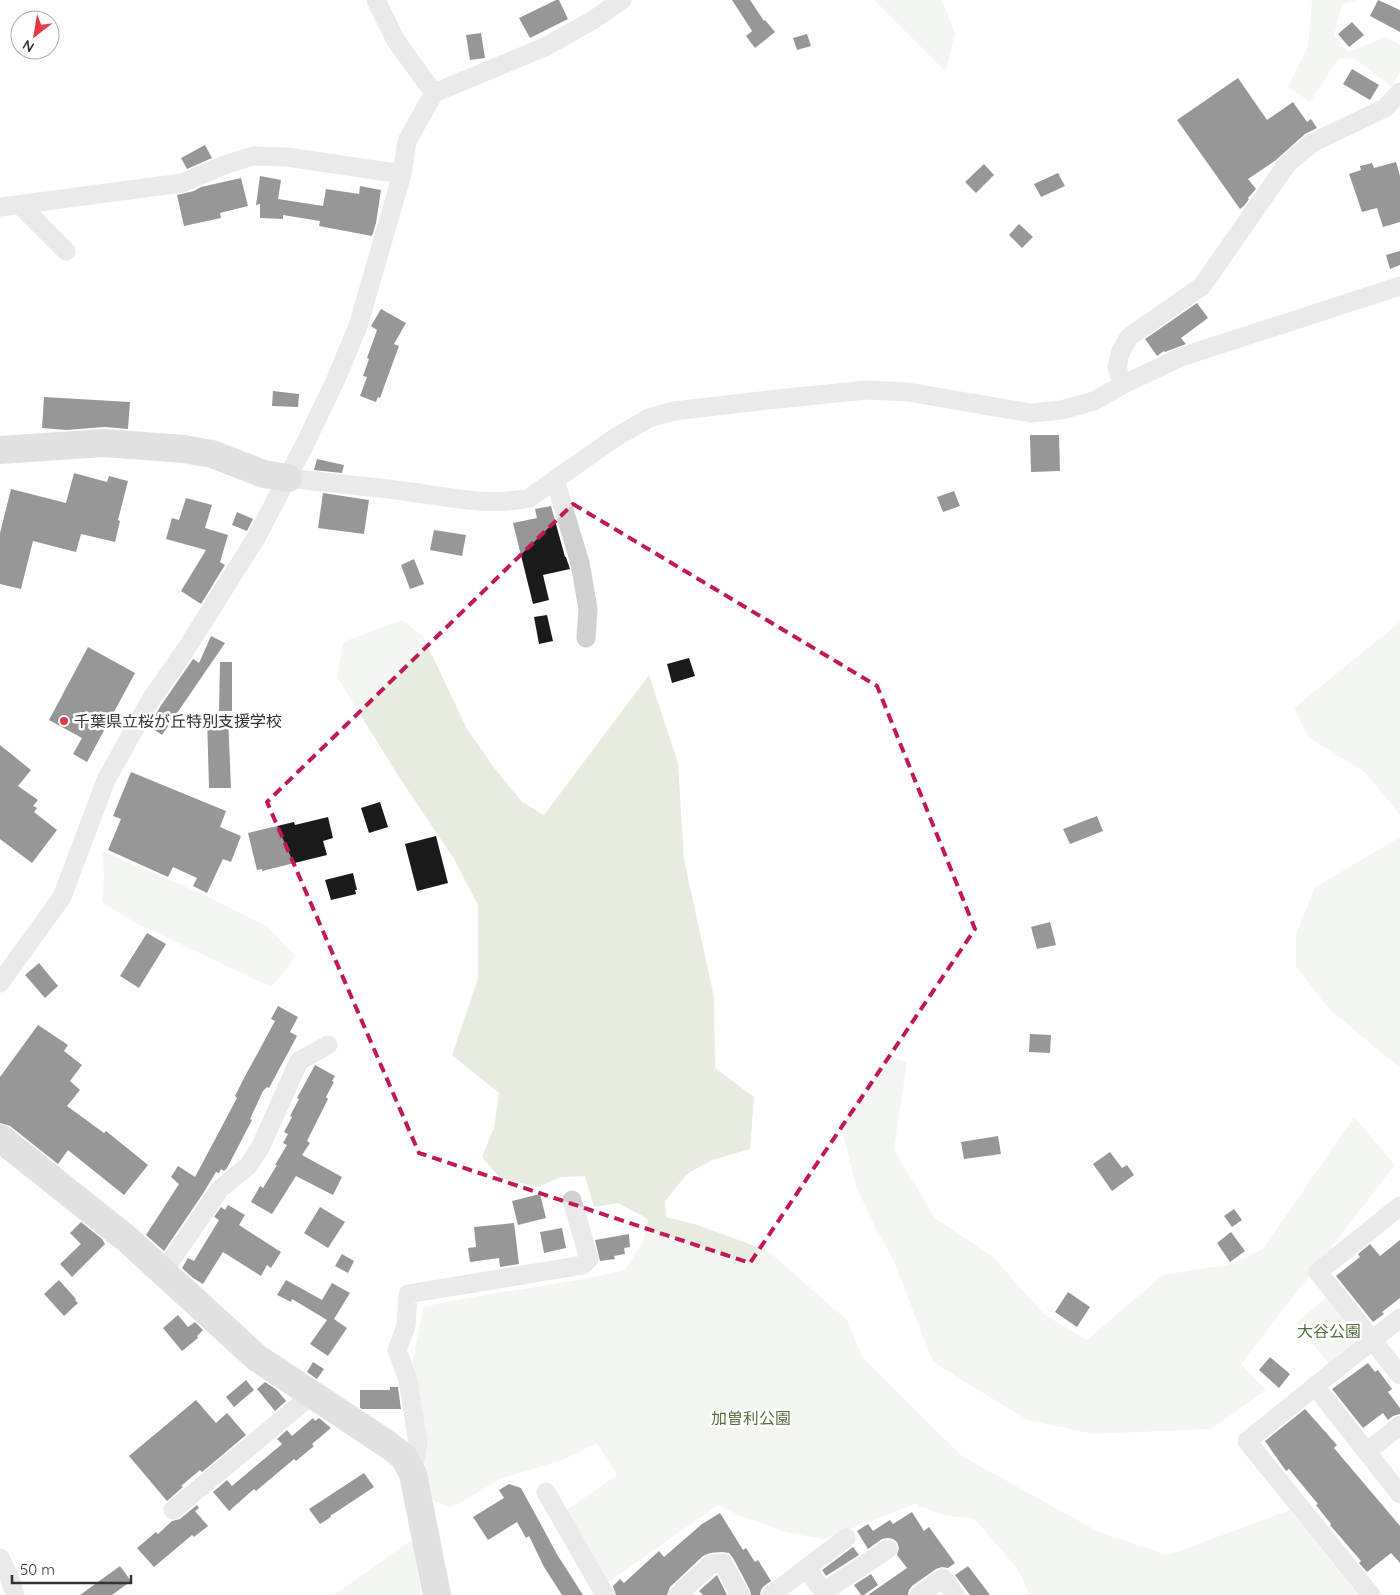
<svg xmlns="http://www.w3.org/2000/svg" width="1400" height="1595" font-family="Quicksand,'Noto Sans JP',sans-serif">
<style>
.green{fill:#e6ecdf}
.building{fill:#1a1a1a}
.lines{fill:none;stroke-linecap:round;stroke-linejoin:round}
.street{stroke:#d0d0d0;stroke-width:19}
.secondary{stroke:#bdbdbd;stroke-width:28}
.marked{fill:none;stroke:#c2185b;stroke-width:4;stroke-dasharray:10 6;stroke-linejoin:round}
.poi-dot{fill:#e63946;stroke:#fff;stroke-width:2}
.labels{text-anchor:middle;stroke-width:5;stroke-linejoin:round;paint-order:stroke}
.poi-label{font-size:16px;fill:#333;stroke:#fff;text-anchor:start}
.park-label{font-size:16px;fill:#56703f;stroke:#fff}
</style>
<rect width="100%" height="100%" fill="#fff"/>
<!-- green -->
<path class="green" d="M874,0H942L955,33L946,72Z
M1312,0H1357L1342,4L1334,36L1348,52L1386,37L1400,45V72L1392,87L1354,58L1338,59L1310,102L1288,87L1308,47Z
M402,620L423,636L467,729L495,769L522,802L544,815L649,675L678,763L684,860L714,997L715,1068L754,1097L750,1149L712,1160L687,1174L665,1201L666,1217L698,1225L768,1251L847,1320L863,1358L962,1456L1099,1532L1168,1555L1290,1510L1358,1595H1029L1019,1571L975,1519L943,1515L915,1504L824,1539L788,1533L738,1515L718,1505L607,1583L565,1511L617,1475L597,1443L563,1460L500,1479L451,1508L427,1498L424,1447L411,1372L423,1307C490,1292 558,1286 625,1270L644,1240L648,1219L618,1203L594,1207L585,1176L561,1177L538,1187L500,1178L482,1157L494,1128L499,1093L452,1055L478,979V905L454,859L399,777L337,677L343,642Z
M1400,622V815L1365,772L1309,738L1294,708Z
M1400,837V1068L1328,1008L1296,966V935L1315,887Z
M102,851L200,893L268,927L295,956L282,975L271,987L134,922L102,902L104,875Z
M892,1057L907,1062L894,1150L935,1218L992,1256L1045,1315L1087,1340L1163,1275L1231,1264L1263,1249L1354,1117L1395,1165L1241,1364L1266,1390L1211,1429L1093,1434L1027,1420L933,1362L893,1259L876,1229L856,1186L841,1126Z
M1327,1297L1355,1330L1354,1342L1328,1363L1296,1323Z
M413,1539L421,1595H334Z"/>
<!-- building -->
<path class="building" d="M556,0H559L568,19L530,38L519,18Z
M732,0H750L764,21L765,20L775,32L755,48L746,36L752,31Z
M1378,0L1400,10V32L1370,16Z
M1352,22L1364,35L1349,47L1338,34Z
M481,33L485,58L470,60L466,35Z
M807,34L811,46L797,50L793,38Z
M1352,69L1379,85L1370,100L1343,84Z
M1238,78L1267,120L1293,102L1307,122L1311,119L1317,128L1305,134L1276,160L1248,179L1256,189L1248,198L1249,199L1244,206L1240,209L1177,120Z
M205,145L212,158L187,169L181,158Z
M1396,162L1400,176V222L1383,227L1377,208L1362,212L1349,174L1361,170L1360,166L1372,163L1374,168Z
M984,164L994,175L976,193L965,182Z
M1058,173L1065,186L1041,197L1034,184Z
M260,176L281,180L278,199L323,206L326,189L359,194L360,186L381,190L376,223L372,236L319,226L320,221L283,215V219L260,218V204L256,205Z
M241,178L248,206L220,213L221,218L184,226L177,195L194,191L201,187Z
M1019,224L1033,237L1022,248L1009,235Z
M1400,251V265L1390,269L1386,255Z
M1197,303L1208,318L1181,338L1186,344L1165,352L1164,351L1157,356L1145,339Z
M381,309L406,323L394,344L399,346L380,398L378,397L376,402L360,396L367,377L363,376L369,359L367,358L377,330L371,326Z
M273,391L299,394L298,407L272,406Z
M44,397L130,402L128,429L105,427L66,430L42,428Z
M1030,435H1059L1060,471L1031,472Z
M317,459L344,465L342,473L314,470Z
M74,473L107,482L109,476L128,481L118,520L120,521L115,542L81,534L76,552L33,541L21,589L0,584V533L11,489L66,503Z
M954,491L960,506L943,512L937,497Z
M323,493L369,500L364,534L318,528Z
M186,498L212,505L205,528L228,535L220,562L225,565L201,604L181,591L206,550L166,539L172,518L179,520Z
M551,506L565,557H566L570,569L543,575L549,600L533,604L513,523L537,518L535,509Z
M237,512L253,519L247,531L232,525Z
M434,530L466,535L462,556L430,550Z
M414,559L424,584L410,589L401,565Z
M547,615L553,641L539,644L534,617Z
M211,636L225,643L162,735L149,726L160,707L193,659L199,663Z
M88,647L135,673L87,762L73,754L82,738L49,720Z
M689,658L695,676L672,683L667,664Z
M220,662H232V711H219Z
M207,716H228L231,788H209Z
M0,745L31,770L18,786L38,800L33,806L37,808L34,812L57,830L32,863L0,839Z
M131,772L226,811L220,827L241,836L231,862L223,859L207,893L193,886L197,878L173,867L168,877L108,850L121,819L113,816Z
M380,802L388,827L369,833L361,808Z
M1097,816L1103,831L1070,844L1063,829Z
M328,817L333,838L323,841L327,855L262,871V869L257,870L248,833L294,822L295,825Z
M436,836L448,883L417,891L405,844Z
M353,873L357,890H355L356,894L331,900L325,880Z
M1050,922L1056,945L1037,949L1031,927Z
M147,933L166,944L139,988L120,976Z
M39,963L58,986L45,998L25,975Z
M278,1006L298,1017L290,1032L297,1036L269,1088L267,1087L263,1091L250,1119L252,1120L227,1168L224,1171L221,1169L219,1173L216,1172L202,1195L164,1251L146,1235L179,1184L171,1177L178,1166L195,1177L237,1098L235,1096L243,1080L275,1021L271,1019Z
M38,1025L68,1045L64,1051L82,1065L70,1081L80,1090L67,1106L104,1133L106,1131L148,1165L124,1195L68,1150L58,1164L10,1126L0,1123V1077Z
M1030,1034L1051,1035L1050,1053L1029,1052Z
M315,1065L335,1076L332,1081L334,1082L326,1097L328,1099L307,1141L310,1143L302,1155L342,1177L333,1195L296,1176L272,1214L251,1202L260,1186L263,1188L277,1165H275L287,1145L283,1143L288,1134L284,1132L292,1117L290,1116L299,1099L297,1098Z
M998,1136L1001,1154L964,1159L961,1142Z
M1110,1152L1122,1168L1127,1165L1134,1175L1112,1191L1093,1164Z
M540,1194L546,1218L518,1225L512,1201Z
M228,1205L245,1215L239,1225L281,1252L271,1268L267,1265L261,1276L223,1252L203,1284L193,1278L182,1268L188,1258L194,1261L219,1220L214,1217L221,1207L225,1210Z
M320,1207L345,1222L328,1248L304,1233Z
M1234,1209L1242,1220L1232,1227L1224,1216Z
M81,1222L102,1239L105,1244L72,1277L60,1264L81,1244L70,1233Z
M514,1223L519,1264L500,1267L499,1258L470,1262L468,1248L476,1247L474,1227Z
M562,1228L566,1248L544,1253L540,1232Z
M1231,1232L1245,1251L1230,1262L1217,1243Z
M629,1234L630,1247L624,1248L625,1254L614,1256L615,1259L600,1261L595,1240Z
M1400,1240V1298L1382,1312L1384,1314L1373,1322L1336,1276L1360,1257L1358,1254L1370,1244L1380,1256Z
M342,1254L354,1261L348,1273L335,1266Z
M59,1280L76,1299L75,1300L78,1303L64,1316L44,1294Z
M286,1280L322,1300L332,1283L350,1293L334,1319L347,1328L328,1356L310,1344L327,1320L292,1299L291,1302L277,1295Z
M1068,1292L1090,1307L1077,1327L1055,1312Z
M178,1315L188,1327L195,1322L203,1330L197,1336L198,1338L182,1351L163,1328Z
M1270,1357L1290,1374L1279,1388L1259,1370Z
M313,1362L324,1369L317,1379L307,1372Z
M1368,1363L1375,1372L1378,1370L1392,1389L1388,1392L1400,1408V1414L1393,1416L1388,1420L1383,1413L1363,1428L1332,1389Z
M246,1380L254,1390L234,1407L226,1397Z
M265,1382L277,1390L286,1401L275,1411L257,1389Z
M390,1387H398L401,1409H362L360,1408V1390H390Z
M196,1400L216,1423L227,1413L246,1435L202,1472L200,1470L181,1486L183,1487L167,1501L129,1456Z
M1305,1409L1337,1445L1334,1448L1400,1526V1563L1391,1553L1367,1572L1359,1563L1361,1561L1330,1525L1331,1524L1316,1505L1318,1504L1289,1469L1286,1471L1265,1441Z
M313,1418L315,1421L319,1418L331,1428L312,1444L314,1446L296,1461L294,1459L256,1491L254,1489L229,1511L213,1492L227,1480L232,1486L282,1444L277,1439L287,1430L292,1436Z
M364,1473L374,1487L330,1516L331,1517L320,1524L309,1509Z
M509,1484L521,1488L558,1556L583,1595H562L544,1567L529,1536L526,1538L517,1522L488,1540L473,1517L504,1498L499,1490Z
M197,1505L199,1508L195,1511L208,1526L194,1537L192,1535L154,1567L137,1548L156,1532L158,1534L172,1521L180,1519Z
M912,1512L924,1531L929,1527L955,1563L948,1568L942,1567L936,1569L912,1586L909,1590L908,1595H868L907,1568L897,1555L899,1548L897,1542L893,1539L888,1538L882,1539L868,1549L857,1531L868,1524L873,1531L890,1520L893,1524Z
M720,1513L743,1550L746,1548L755,1562L758,1560L771,1581L764,1586L761,1590L760,1595H751L750,1590L733,1558L729,1553L722,1552L710,1553L703,1556L670,1587L667,1595H616L613,1586L620,1579L624,1583L659,1551L664,1557L702,1524Z
M853,1547L859,1555L826,1576L822,1570Z
M120,1566L131,1581L112,1595H80Z
M968,1566L990,1595H970L955,1575Z
M871,1574L878,1585L864,1595H861L854,1585Z
M717,1575L727,1595H703L699,1591Z"/>
<g class="lines">
<!-- street -->
<path class="street" d="M376,0L396,41L434,93
M20,205L66,251
M0,207L182,183L224,165L253,156L287,157L402,174
M1122,385L1117,367L1120,353L1129,337L1202,286L1287,164L1312,143L1385,108L1400,92
M288,478C328,483 369,486 410,492C450,497 489,507 529,498L616,437L649,418L674,411L768,400L867,390L908,392L1031,413L1061,410L1094,401L1122,385L1181,357L1400,286
M555,480L580,563L588,609L586,638
M0,983L62,897L106,780L150,701L186,649L256,538L305,444L336,379L358,326L402,174L407,141L434,93L545,47L593,20L622,0
M1400,1206L1318,1272L1400,1375
M163,1272L220,1189L248,1166L260,1148L299,1061L328,1045
M1315,1386L1400,1494
M1367,1452L1400,1425
M413,1474L418,1443L408,1380L397,1350L406,1326L408,1294L583,1265L589,1259L572,1200
M546,1492L605,1595
M173,1510L313,1394
M0,1558L9,1576L15,1595
M807,1568L823,1592L888,1549
M678,1595L711,1564L723,1563L740,1595
M771,1595L846,1538
M919,1595L943,1578L955,1595
M1371,1595L1247,1441L1400,1318"/>
<!-- secondary -->
<path class="secondary" d="M0,450L104,443L184,449L212,454L264,474L288,478
M0,1138L127,1239L257,1358L387,1444L404,1457L413,1474L437,1595"/>
</g>
<!-- marked area -->
<path d="M0 0H1400V1595H0ZM573,504L877,686L975,929L750,1263L419,1153L267,802Z" fill="#fff" fill-opacity=".55" fill-rule="evenodd"/>
<path class="marked" d="M573,504L877,686L975,929L750,1263L419,1153L267,802Z"/>
<!-- markers -->
<circle class="poi-dot" cx="64" cy="721" r="5"/>
<g class="labels">
<!-- poi labels -->
<g class="poi-label">
<text x="74" y="727">千葉県立桜が丘特別支援学校</text>
</g>
<!-- park labels -->
<g class="park-label">
<text x="1329" y="1337">大谷公園</text>
<text x="751" y="1424">加曽利公園</text>
</g>
</g>
<!-- north arrow -->
<g transform="translate(35 35) rotate(211)"><circle r="24" fill="#ffffff" stroke="#adadad"/>
<path d="M0-4L9 19L0 12L-9 19Z" fill="#e63946"/>
<text y="-8" font-size="14" font-weight="bold" text-anchor="middle" fill="#333333">N</text>
</g>
<!-- scale -->
<path d="M12 1575v8h119v-8" fill="none" stroke="#333333" stroke-width="2.5"/>
<text x="20" y="1575" font-size="15" fill="#333333" stroke="#ffffff" stroke-width="4" paint-order="stroke">50 m</text>
</svg>
